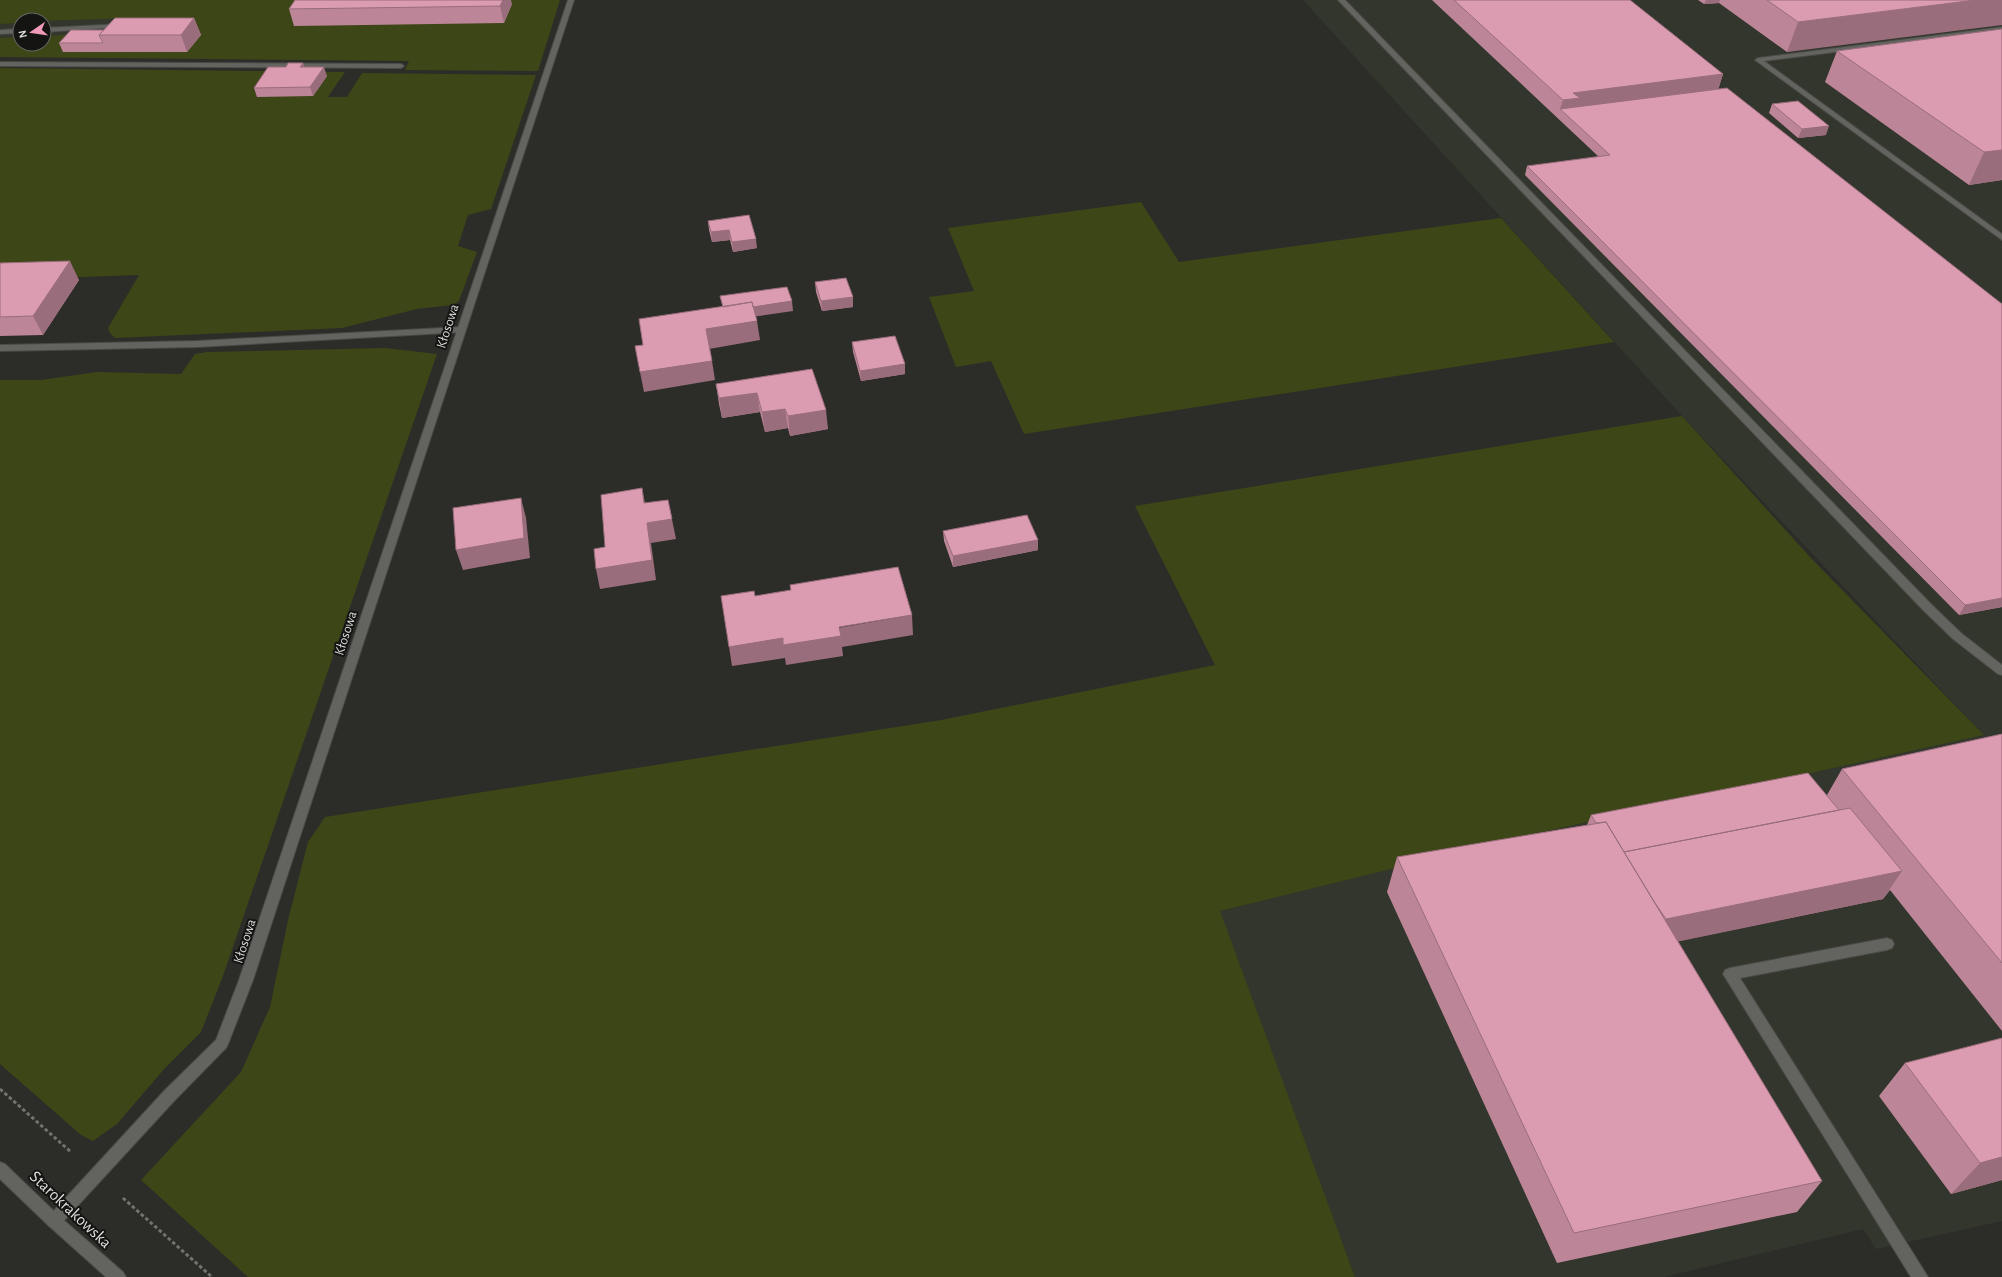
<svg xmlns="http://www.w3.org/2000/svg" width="2002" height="1277" font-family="'Alegreya Sans',sans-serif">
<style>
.built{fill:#33362d}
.green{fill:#3d4617}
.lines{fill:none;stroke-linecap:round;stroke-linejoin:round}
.service-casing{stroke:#494a46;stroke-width:2}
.minor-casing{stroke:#494a46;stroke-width:2}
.tertiary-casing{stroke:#494a46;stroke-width:2}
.path{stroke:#72736f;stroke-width:3;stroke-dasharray:3.5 2.5;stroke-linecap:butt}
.service{fill:#636460;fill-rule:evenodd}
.minor{fill:#636460;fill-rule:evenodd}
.tertiary{fill:#636460;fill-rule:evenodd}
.wall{fill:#bc8698}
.shaded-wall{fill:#996d7c}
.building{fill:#db9cb1;stroke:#996d7c}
.labels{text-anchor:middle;stroke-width:4;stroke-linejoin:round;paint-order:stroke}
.street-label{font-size:14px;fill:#dedfdc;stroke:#141513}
.near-street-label{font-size:17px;fill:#dedfdc;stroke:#141513}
</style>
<rect width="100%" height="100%" fill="#2c2d29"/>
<!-- built -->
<path class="built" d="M1303,0H2002V1221L1876,1249L1863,1229L1664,1277H1355L1219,911L1538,833L1984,735L1682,416Z
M131,18L125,32L44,36V21Z
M20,23V37L0,38V24Z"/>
<!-- green -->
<path class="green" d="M0,0H560L538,71L405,70L409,61L0,57V38L20,37V44H44V36L125,32L131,18L44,21V20H20V23L0,24Z
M0,68L345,72L328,97H347L362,73L536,75L491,209L468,215L458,246L477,252L459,301L453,305L417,309L342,328L115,338L110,333L108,328L139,275L0,280Z
M1141,202L1179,262L1501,218L1614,342L1024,434L991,361L956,367L929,297L974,291L948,228Z
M385,348L437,354L223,976L201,1032L165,1068L117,1124L93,1141L81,1135L0,1064V380H41L97,372L181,374L195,354L207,352Z
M1682,416L1809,556L1984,735L1538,833L1220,911L1355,1277H248L141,1180L241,1072L270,1007L288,920L308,842L325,817L941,720L1215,665L1135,506Z"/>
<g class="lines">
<!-- service casing -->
<g class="service-casing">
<path id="service" d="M1338,0H1345L1931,604L1961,633L2002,665V675L1998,674L1953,639L1923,610Z
M121,24L123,25V27L44,32V28Z
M2002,27V31L1764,61L2002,234V240L1755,60L1758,58Z
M20,29V33L0,34V30Z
M0,62L401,64L404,66L401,68L0,66Z
M461,327L465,330L464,332L197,347L0,351V345L197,341Z
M1887,938L1892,940L1894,944L1892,948L1887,950L1740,978L1928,1277H1911L1723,974L1725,970L1730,968Z"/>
</g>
<!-- minor casing -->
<g class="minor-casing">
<path id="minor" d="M568,0H574L253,980L228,1044L226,1048L175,1100L59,1226L54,1228L49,1226L46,1221L49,1216L165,1090L216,1040L239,980Z"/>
</g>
<!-- tertiary casing -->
<g class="tertiary-casing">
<path id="tertiary" d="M0,1162L5,1164L59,1216L123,1272L126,1277H106L49,1226L0,1179Z"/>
</g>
<!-- path -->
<path class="path" d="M0,1089L71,1152
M123,1198L212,1277"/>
<!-- service -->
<use href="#service" class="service"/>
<!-- minor -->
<use href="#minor" class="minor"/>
<!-- tertiary -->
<use href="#tertiary" class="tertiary"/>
</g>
<!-- wall -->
<path class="wall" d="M1432,0H1630L1723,74L1718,89L2002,304V607L1959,615L1525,175L1527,166L1599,157Z
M1698,0H2002L1787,52L1719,3L1704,4Z
M512,4L504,23L294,26L289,9Z
M194,18L201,35L187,52H63L59,43L104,30Z
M2002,29V180L1969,185L1825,82L1837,51Z
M303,63L304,67L327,76L313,96L257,97L254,88L286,67Z
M1772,104L1826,135L1798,138L1769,113Z
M708,221L757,248L733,252L730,240L712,242L709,230Z
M0,263L79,280L43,335L0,336Z
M815,282L853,297V307L822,311L816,292Z
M852,342L905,374L861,381L853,352Z
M812,369L828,429L790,436L788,428L765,432L760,412L722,418L719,404L716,384Z
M943,531L1038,550L953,567L944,541Z
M2002,734V1031L1890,890L1883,899L1678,941L1822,1181L1797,1212L1557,1263L1387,892L1397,857L1587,825L1591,815L1827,795L1842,769Z
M1905,1063L2002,1180L1951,1194L1879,1096Z"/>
<!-- shaded-wall -->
<path class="shaded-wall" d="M503,0H511L512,4L504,23L500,6Z
M1706,0H1720L1719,3L1704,4Z
M1976,0H2002V25L1787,52L1798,22Z
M194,18L201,35L187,52L181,35Z
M303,63L306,72L300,67Z
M324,67L327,76L313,96L310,87Z
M1723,74L1718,91L1560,109L1563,100L1573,93Z
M1829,126L1826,135L1798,138L1802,129Z
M2002,150V180L1969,185L1984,152Z
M729,230L730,240L712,242L711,232Z
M756,239L757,248L733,252L732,242Z
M70,261L79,280L43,335L33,316Z
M853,297V307L822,311L821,301Z
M792,301L793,311L725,321L724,311Z
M757,321L760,340L709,349L706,329Z
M712,361L715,380L644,392L640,372Z
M905,364V374L861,381L860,371Z
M757,393L760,412L722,418L719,398Z
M785,409L788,428L765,432L762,412Z
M826,410L828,429L790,436L788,416Z
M642,488L646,508L668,500L676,539L651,543L656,580L600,589L596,569L647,523Z
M521,498L526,518L530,558L463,570L456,550Z
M1038,540V550L953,567V556Z
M2002,598V607L1959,615L1965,605Z
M912,615L913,635L842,647L843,656L786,665L785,658L732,666L729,647Z
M1902,871L1883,899L1652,947L1666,919Z
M2002,1157V1180L1951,1194L1980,1163Z"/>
<!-- building -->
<path class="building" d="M295,0H503L500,6L289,9Z
M1454,0H1630L1723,74L1573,93L1580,98L1563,100Z
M1767,0H1976L1798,22Z
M115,18H194L181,35H99Z
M2002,29V150L1984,152L1837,51Z
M71,30H104L99,35L103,43H59Z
M288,63H303L300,67H324L310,87L254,88L268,67H286Z
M1727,88L2002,304V598L1965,605L1527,166L1610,155L1560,109Z
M1798,101L1829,126L1802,129L1772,104Z
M749,215L756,239L732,242L729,230L711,232L708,221Z
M70,261L33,316L0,317V263Z
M846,278L853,297L821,301L815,282Z
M787,287L792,301L753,307L752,302L723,307L720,296Z
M752,302L757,321L706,329L712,361L640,372L635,346L643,345L639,319Z
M895,336L905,364L860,371L852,342Z
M812,369L826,410L788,416L785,409L762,412L757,393L719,398L716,384Z
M642,488L644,503L668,500L672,519L647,523L652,560L596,569L594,549L605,547L601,495Z
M521,498L524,538L456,550L453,508Z
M1027,515L1038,540L953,556L943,531Z
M898,567L912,615L839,627L841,636L783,645V638L729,647L721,596L754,591L755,596L791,590L790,585Z
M2002,734V963L1842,769Z
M1808,773L1839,810L1624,852L1606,822L1596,823L1591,815Z
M1850,808L1902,871L1666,919L1655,903L1624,852Z
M1606,822L1822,1181L1574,1233L1397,857Z
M2002,1038V1157L1980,1163L1905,1063Z"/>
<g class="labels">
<!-- street labels -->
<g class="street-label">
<text transform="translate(447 326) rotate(-72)" y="5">Kłosowa</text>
<text transform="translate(345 633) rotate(-72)" y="5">Kłosowa</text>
<text transform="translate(244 941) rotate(-72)" y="5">Kłosowa</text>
</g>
<!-- near-street labels -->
<g class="near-street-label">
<text transform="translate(71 1209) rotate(43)" y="6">Starokrakowska</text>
</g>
</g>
<!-- north arrow -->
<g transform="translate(32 32) rotate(257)"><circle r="19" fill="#141513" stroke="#656663"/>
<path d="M0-3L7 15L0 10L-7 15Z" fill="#ef9ab8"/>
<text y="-6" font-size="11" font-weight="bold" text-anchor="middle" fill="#dedfdc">N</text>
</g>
</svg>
